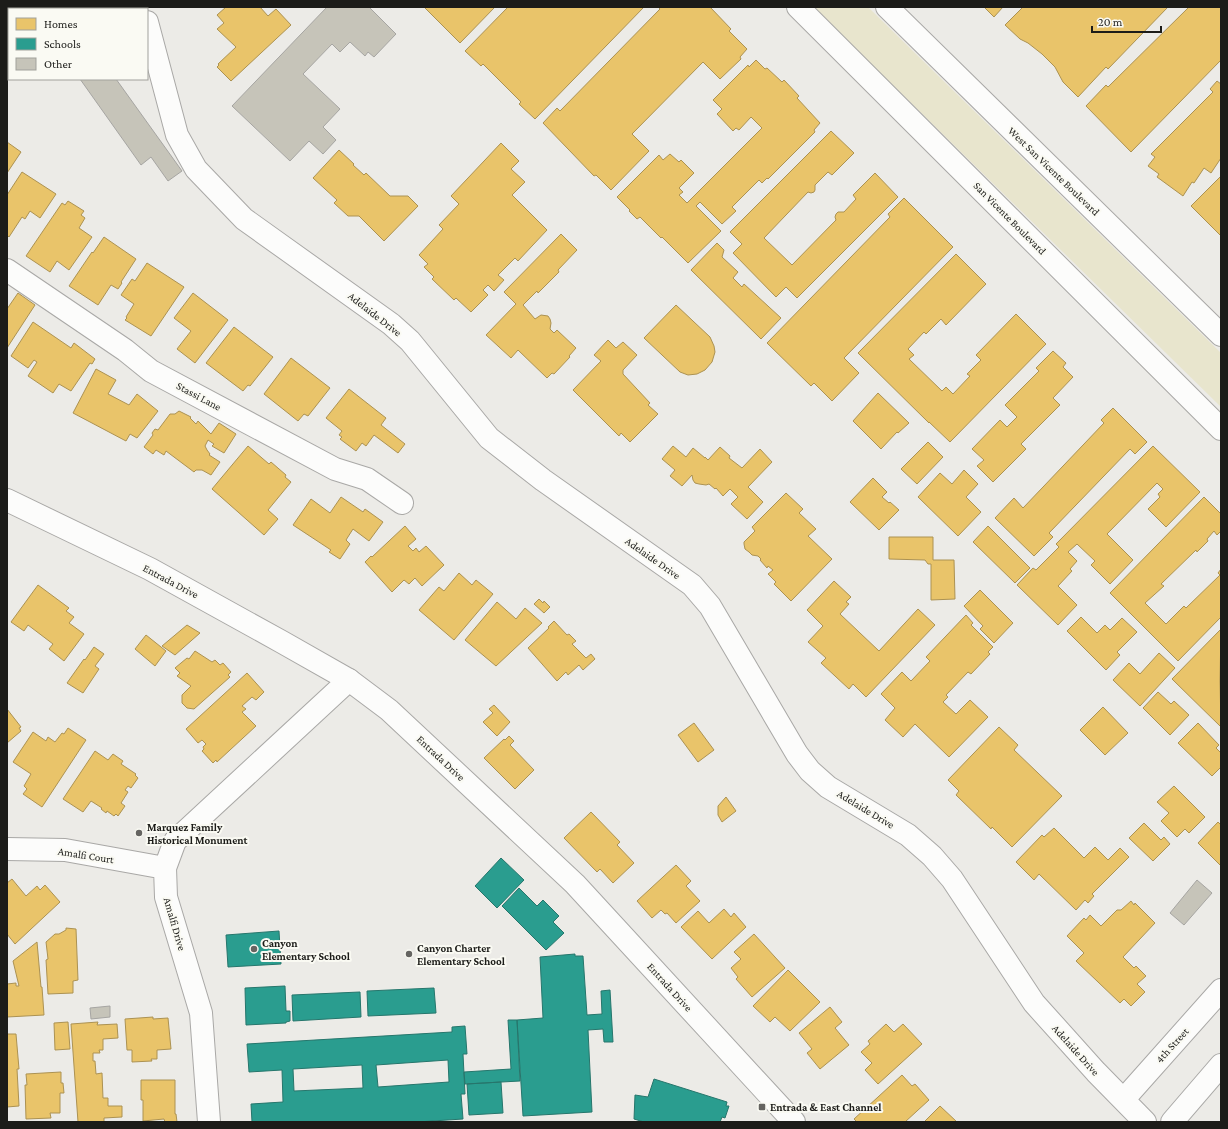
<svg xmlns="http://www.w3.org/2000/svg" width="1228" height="1129" font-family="'Crimson Pro',serif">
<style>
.green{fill:#e8e5cd}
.homes{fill:#e9c46a;stroke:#ac9252}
.schools{fill:#2a9d8f;stroke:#26766c;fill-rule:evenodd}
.building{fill:#c6c4b9;stroke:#a6a5a2}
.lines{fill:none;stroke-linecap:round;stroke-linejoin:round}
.minor-casing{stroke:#a9a8a6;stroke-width:24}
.tertiary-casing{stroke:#a9a8a6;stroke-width:24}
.secondary-casing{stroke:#a9a8a6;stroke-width:24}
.minor{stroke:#fcfcfb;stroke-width:22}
.tertiary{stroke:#fcfcfb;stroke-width:22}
.secondary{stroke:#fcfcfb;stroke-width:22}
.poi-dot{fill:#656461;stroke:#fafaf3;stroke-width:1.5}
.labels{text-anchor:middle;stroke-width:4;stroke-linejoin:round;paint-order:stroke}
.street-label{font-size:11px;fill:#1c1c19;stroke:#fafaf3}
.poi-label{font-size:11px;font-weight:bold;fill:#1c1c19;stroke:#fafaf3;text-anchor:start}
</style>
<rect width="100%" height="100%" fill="#ecebe7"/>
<!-- green -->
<path class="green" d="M813,7H868L1221,353V407Z"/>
<!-- homes -->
<path class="homes" d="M29,7H89L90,9H25Z
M226,7H260L268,16L276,9L291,25L231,81L217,67L219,65L218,64L236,47L217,29L224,23L217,15Z
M424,7H495L460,43Z
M508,7H644L535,119L519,104L521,102L483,64L481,66L465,51Z
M658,7H710L731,29L729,31L747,49L740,57L741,59L720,79L703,62L632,134L649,151L611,190L596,175L594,176L543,123L557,108L560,111L660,9Z
M984,7H1003L994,17Z
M1023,7H1168L1108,69L1106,67L1078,97L1063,82L1055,67L1042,54L1028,43L1020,39L1005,25Z
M1189,7H1221V60L1131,152L1086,106L1106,85L1108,87Z
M756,60L765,69L767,68L782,82L784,80L799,96L797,98L820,123L814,130L815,132L768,179L767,178L762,183L759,180L732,207L736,211L722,224L700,202L696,206L721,231L688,263L662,237L661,238L640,217L637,219L629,211L630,210L617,197L659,155L663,160L670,154L679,162L681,160L694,173L679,188L683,192L679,195L687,203L762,128L751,117L739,130L736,128L733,131L717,114L722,109L713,100L748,65L749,67Z
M1217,81L1221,84V158L1211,173L1204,168L1194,183L1192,182L1183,196L1157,177L1159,174L1148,166L1155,157L1151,154L1213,92L1210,89Z
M831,131L854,153L832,175L828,172L815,185V190L814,192L811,193L808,192L764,238L792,265L836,220L835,217L836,214L838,212H844L856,199L853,195L875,173L898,197L797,298L786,287L776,297L733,253L742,244L730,232Z
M7,142L21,152L7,173Z
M501,143L519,161L511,169L525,182L512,195L547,230L518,261L515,258L498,275L504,280L494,291L488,285L483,290L488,295L471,312L456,298L454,300L432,279L434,277L424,267L428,264L419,255L443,229L439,225L459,204L451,196Z
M339,150L354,164L353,165L364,175L366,173L390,196H408L418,206L384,241L359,216H348L334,203L337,200L313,178Z
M22,172L56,194L40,218L30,211L25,219L22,217L9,237L7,235V195Z
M1221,176V236L1191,206Z
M904,198L953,247L844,358L859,373L832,401L814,383L811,386L767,343L890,217L888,214Z
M68,201L84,211L81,215L85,218L79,228L92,237L69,270L57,261L50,272L26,256L62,203L65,205Z
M561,234L577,250L558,270L559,272L538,293L537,291L523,305L535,319L541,315L548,316L550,319L551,323L550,329L554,333L557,330L576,348L569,356L570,357L554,374L552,373L547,378L518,350L511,358L486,335L516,304L504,292Z
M104,237L136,259L121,282L122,283L118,289L111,285L98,305L69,286L92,252L93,253Z
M717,243L724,250L722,257L738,272L733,278L742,287L744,284L781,318L761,339L691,270Z
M956,254L986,284L946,325L941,319L926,334L924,332L908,349L914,355L909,359L942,391L946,387L953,394L970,376L967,374L981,360L976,355L1016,314L1046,344L950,442L929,422V423L858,353Z
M147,263L184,287L151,336L125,320L127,318L126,317L134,304L121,295L132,279L135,281Z
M18,293L35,305L7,348V309Z
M193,293L228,320L195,363L177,349L191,331L174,318Z
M676,305L710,337L714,346L715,352L712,362L705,370L697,374L688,375L680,372L644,338Z
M33,322L71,348L74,343L95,359L92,364L90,363L71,391L59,384L53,393L28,376L37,362L34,360L28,368L11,356Z
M234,327L273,357L250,386L248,385L243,391L206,363Z
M608,340L616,348L623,342L637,355L623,370V374L650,403L648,405L658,414L630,442L621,433L619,436L573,390L601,361L594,355Z
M1053,351L1066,363L1063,367L1073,377L1053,398L1060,405L1021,444L1026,449L993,482L977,466L984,460L972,449L1000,420L1007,427L1017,417L1005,405L1039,371L1036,368Z
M291,358L330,388L308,416L304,414L298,421L264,394Z
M96,369L116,380L108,394L129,405L137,394L158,411L137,438L130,434L126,441L73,413Z
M349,389L386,418L381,425L405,444L398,453L374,435L366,446L362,443L356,451L340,439L342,437L339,435L342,431L326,418Z
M878,393L909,423L898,433L897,432L881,449L853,421Z
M1113,408L1147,442L1135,454L1130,449L1049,533L1053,537L1034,556L995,518L1014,498L1023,508L1104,423L1101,420Z
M179,411L191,417L190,418L196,424L198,421L211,434L219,423L236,434L224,453L212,446L214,444L208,440L205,446L207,450L210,454L209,455L220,462L211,475L202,470H196L194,472L166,451L164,455L156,450L153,454L144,447L153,435L152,433L155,429L158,430L170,414H175Z
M928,442L943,457L917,484L901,469Z
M248,446L269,464L271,462L286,475L285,477L291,482L268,510L278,519L264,535L212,489Z
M673,446L686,457L693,448L705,458V457L708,460L720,447L730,456L729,458L742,468L760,449L772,462L748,487L763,502L747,519L731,504L738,497L730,489L723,496L716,488L715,489L709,484L706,485L699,484L695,483L693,480L692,475L682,486L670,476L675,470L662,459Z
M1153,446L1200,492L1166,527L1148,509L1160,497L1158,494L1163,489L1157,483L1107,534L1133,560L1110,584L1091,565L1095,561L1077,544L1068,552L1077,561L1070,569L1072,571L1058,586L1077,605L1058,625L1017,585L1033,568L1036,570L1059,547L1056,544Z
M964,470L978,484L966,497L981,512L958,536L918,497L940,473L952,484Z
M873,478L887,492L882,497L889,503L890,502L899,510L879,530L850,502Z
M786,493L803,509L799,513L816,529L808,536L832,559L791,601L774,584L776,582L768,574L773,570L768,566L767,568L760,560L761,559L758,556L752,555L749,552L745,549L744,544V542L755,531L752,527Z
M341,497L363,512L365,509L383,522L369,541L353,529L346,540L350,544L340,559L329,552L331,550L293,525L311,499L330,513Z
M1204,497L1221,514V531L1217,535L1214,531L1207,539L1208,541L1197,552L1196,550L1161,584L1164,586L1145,603L1166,624L1184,606L1186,608L1220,575L1218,573L1221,569V617L1178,661L1110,593Z
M405,526L416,539L408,546L413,551L416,548L419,552L426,546L444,565L422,586L415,578L409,584L404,580L392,592L365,562L371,556L372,557Z
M988,526L1030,568L1015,583L973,542Z
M889,537H933V560H954L955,599L931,600V564H928L925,560L889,559Z
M459,573L472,585L476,580L493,594L454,640L419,610L439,587L444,591Z
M834,581L851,597L846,602L849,604L840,614L879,651L918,609L935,625L866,697L853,684L849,689L821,663L826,658L808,642L823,626L807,610Z
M38,585L69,608L66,611L74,617L69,623L84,634L64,661L49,649L53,644L28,625L24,631L11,622Z
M980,590L1013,623L994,643L980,629L983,626L964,606Z
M539,599L543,603L544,601L550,607L544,613L534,604Z
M497,602L516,619L525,608L542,623L496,666L465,640Z
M966,615L973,623L971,625L993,647L988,652L990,654L971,674L968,672L946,695L948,697L943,702L956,714L970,700L988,717L949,757L915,724L903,737L885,720L895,708L881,694L902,672L911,681L930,661L926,657Z
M1081,617L1097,633L1105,625L1110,630L1122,618L1137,632L1117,652L1120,655L1106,670L1067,631Z
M554,621L567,635L569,634L576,641L572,644L586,658L591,654L595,659L583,670L579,665L568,675L566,672L557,681L528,648L549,628L548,627Z
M187,625L200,633L175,655L162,646Z
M1221,629L1220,681L1221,727L1172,679Z
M146,635L166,651L155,666L135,649Z
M94,647L104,654L95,666L99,669L83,693L67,683L84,659L85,660Z
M195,651L212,662L215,660L220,665L223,663L231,672L228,675L230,677L194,709L187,708L182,703V695L191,686L177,676L180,673L175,668L187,658L189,659Z
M1159,653L1175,668L1140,706L1113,680L1129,663L1140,674Z
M247,673L264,692L256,700L252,697L242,706L246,709L242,712L256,726L217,762L216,760L213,763L202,751L204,749L203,747L206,744L202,740L198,743L186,729Z
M1158,692L1171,704L1174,701L1189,715L1170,735L1143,708Z
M494,705L510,722L497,736L483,722L493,713L489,709Z
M1103,707L1128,733L1105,755L1080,730Z
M7,709L21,727L19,728L21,731L7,743Z
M694,723L714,750L698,762L678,735Z
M1198,723L1219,745L1216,748L1221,753V767L1212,776L1178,743Z
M999,727L1018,745L1014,750L1062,796L1012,847L992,827L991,829L956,795L959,791L948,780Z
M68,728L86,740L42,807L23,794L27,789L24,786L31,774L13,762L33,732L46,741L48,737L55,742L62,733L64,734Z
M509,736L514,741L510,745L534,770L515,789L484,758L504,739L505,740Z
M95,751L108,760L113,754L123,761L121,764L136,774L135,775L138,778L131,788L128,786L125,790L128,792L121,803L125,806L118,816L116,814L114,816L107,811L106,813L101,809L102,808L91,801L83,812L63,799Z
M1174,786L1205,817L1189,833L1185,829L1177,837L1161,821L1169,813L1157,802Z
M726,797L736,811L722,822L718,815V806Z
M591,812L620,842L617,845L634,863L613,883L600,869L597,872L564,838Z
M1218,822L1221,825V866L1198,843Z
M1144,823L1161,840L1164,837L1170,844L1153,861L1129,838Z
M1054,828L1084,858L1095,847L1108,860L1120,848L1129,857L1092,894L1094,896L1088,903L1085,900L1076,910L1039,874L1034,880L1016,862L1042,835L1044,837Z
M676,865L691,881L686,886L700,901L676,923L667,913L665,914L661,910L652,918L637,901Z
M12,879L26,896L37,886L40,890L45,885L60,902L15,944L7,934V883Z
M1131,901L1134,905L1135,903L1155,923L1123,957L1134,968L1136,966L1146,976L1137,984L1145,992L1131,1006L1124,999L1120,1003L1076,961L1084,953L1067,936L1084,918L1086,920L1090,915L1101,926L1117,910H1121Z
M724,909L731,917L734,913L746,927L712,959L681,927L698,911L709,923Z
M66,928L76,929L78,980L73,981V993L48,994L46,960L48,959L46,942L55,934H59L66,930Z
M754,934L785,968L752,997L736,979L738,977L731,968L741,959L734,952Z
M37,942L41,987H42L44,1015L7,1017V984L16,983V986H19L13,961Z
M788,970L820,1002L790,1031L775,1017L770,1022L753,1006Z
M830,1007L842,1022L835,1028L849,1045L820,1069L807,1053L812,1049L799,1033Z
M153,1017V1019L168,1018L171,1049L157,1050V1059H151L152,1061L132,1062V1050H127L125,1019Z
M68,1022L70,1049L55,1050L54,1023Z
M98,1022L97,1025L117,1024L118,1038L103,1039V1050H99L100,1053H93V1061H95L96,1074L102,1073L103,1098H108V1106H122V1117L104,1118V1122H78L71,1024Z
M886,1024L894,1032L903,1024L922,1044L878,1084L865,1070L872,1063L861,1052L870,1044L868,1041Z
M7,1034H16L19,1069H17L19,1106L7,1107Z
M61,1072V1083H63L64,1093H60V1113H50L51,1118L26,1119L25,1085H27L26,1074Z
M902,1075L912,1086L915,1084L929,1100L905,1122H857L854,1119Z
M141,1080H175V1114H176L177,1122H165L164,1119L143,1121V1100H141Z
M940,1106L957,1122H924Z"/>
<!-- schools -->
<path class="schools" d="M501,858L524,880L497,908L475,886Z
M519,888L537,906L543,900L559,916L553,922L564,933L546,950L502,906Z
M279,931L281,964L228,967L226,935Z
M575,954V956H583L587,1015L602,1014L601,991L610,990L613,1042H604L603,1029L588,1030L592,1112L523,1116L517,1020L543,1018L540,957Z
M285,986L286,1011H290V1021L286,1022V1023L246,1025L245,988Z
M434,988L436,1013L368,1016L367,991Z
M360,992L361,1017L293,1021L292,995Z
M508,1020H517L520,1081L465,1084L464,1072L511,1069Z
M465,1026L467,1054H463L465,1094H461L463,1119L417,1122H252L251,1104L283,1102L282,1070L249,1072L247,1044L452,1032V1027ZM448,1060L449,1082L378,1087L376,1065ZM362,1065L363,1088L294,1091L293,1069Z
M654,1079L727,1102L726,1106H729L725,1118L722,1117L720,1122H644L634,1119L635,1095L648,1097Z
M501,1082L503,1113L469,1115L467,1084Z"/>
<!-- building -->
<path class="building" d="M327,7H369L396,34L374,57L368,52L365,56L350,42L340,52L332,44L303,74L340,109L323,127L336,140L323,154L309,141L290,161L232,106Z
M80,79H116L182,171L168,181L151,157L141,165Z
M1197,880L1212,893L1184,925L1170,913Z
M110,1006V1017L91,1019L90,1008Z"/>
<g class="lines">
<!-- minor casing -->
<g class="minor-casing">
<path id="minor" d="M147,22L177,135L196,169L244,219L391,324L410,341L489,438L543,480L692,585L710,606L797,754L810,771L828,787L908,835L932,856L952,879L1034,1003L1096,1072L1145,1122
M7,270L125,350L151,371L335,469L367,479L402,503
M7,849L65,850L165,868
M1124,1099L1221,990
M209,1122L201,1013L166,897L165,868L175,841L349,680
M1172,1122L1221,1065"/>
</g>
<!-- tertiary casing -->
<g class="tertiary-casing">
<path id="tertiary" d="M7,500L150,569L282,642L349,680L389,710L575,884L794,1122"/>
</g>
<!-- secondary casing -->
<g class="secondary-casing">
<path id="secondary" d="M798,7L1221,429
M887,7L1221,335"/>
</g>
<!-- minor -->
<use href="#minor" class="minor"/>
<!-- tertiary -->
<use href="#tertiary" class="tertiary"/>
<!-- secondary -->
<use href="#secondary" class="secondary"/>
</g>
<!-- markers -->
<g class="poi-dot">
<circle cx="139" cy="833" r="4"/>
<circle cx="254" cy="949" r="4"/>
<circle cx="409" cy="954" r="4"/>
<rect x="758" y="1103" width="8" height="8" rx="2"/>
</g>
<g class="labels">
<!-- street labels -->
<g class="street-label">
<text transform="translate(1054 171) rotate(44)" y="4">West San Vicente Boulevard</text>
<text transform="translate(1010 218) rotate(45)" y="4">San Vicente Boulevard</text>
<text transform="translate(375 314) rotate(38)" y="4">Adelaide Drive</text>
<text transform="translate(199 396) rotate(28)" y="4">Stassi Lane</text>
<text transform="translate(653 558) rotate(35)" y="4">Adelaide Drive</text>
<text transform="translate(171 581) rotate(28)" y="4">Entrada Drive</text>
<text transform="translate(441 758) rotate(43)" y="4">Entrada Drive</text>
<text transform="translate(866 809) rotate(31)" y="4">Adelaide Drive</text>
<text transform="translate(86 855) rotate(9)" y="4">Amalfi Court</text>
<text transform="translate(175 924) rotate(74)" y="4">Amalfi Drive</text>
<text transform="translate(670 987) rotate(48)" y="4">Entrada Drive</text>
<text transform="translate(1172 1045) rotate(-48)" y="4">4th Street</text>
<text transform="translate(1076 1050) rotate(48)" y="4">Adelaide Drive</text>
</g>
<!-- poi labels -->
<g class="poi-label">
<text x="147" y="831">Marquez Family<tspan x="147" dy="13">Historical Monument</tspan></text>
<text x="262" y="947">Canyon<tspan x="262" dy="13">Elementary School</tspan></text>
<text x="417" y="952">Canyon Charter<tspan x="417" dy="13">Elementary School</tspan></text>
<text x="770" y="1111">Entrada &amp; East Channel</text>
</g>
</g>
<!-- border -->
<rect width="1228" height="1129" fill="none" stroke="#1c1c19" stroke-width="16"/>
<!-- legend -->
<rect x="8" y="8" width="140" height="72" fill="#fafaf3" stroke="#a1a19c"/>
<rect x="16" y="18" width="20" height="12" fill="#e9c46a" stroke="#a1a19c"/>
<text x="44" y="28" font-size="12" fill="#1c1c19">Homes</text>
<rect x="16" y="38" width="20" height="12" fill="#2a9d8f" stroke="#a1a19c"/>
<text x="44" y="48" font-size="12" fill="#1c1c19">Schools</text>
<rect x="16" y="58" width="20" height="12" fill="#c6c4b9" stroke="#a1a19c"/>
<text x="44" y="68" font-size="12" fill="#1c1c19">Other</text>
<!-- scale -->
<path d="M1092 26v6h69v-6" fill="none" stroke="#1c1c19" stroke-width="2"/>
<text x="1098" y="26" font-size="12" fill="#1c1c19" stroke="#fafaf3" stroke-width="3" paint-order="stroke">20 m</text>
</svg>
